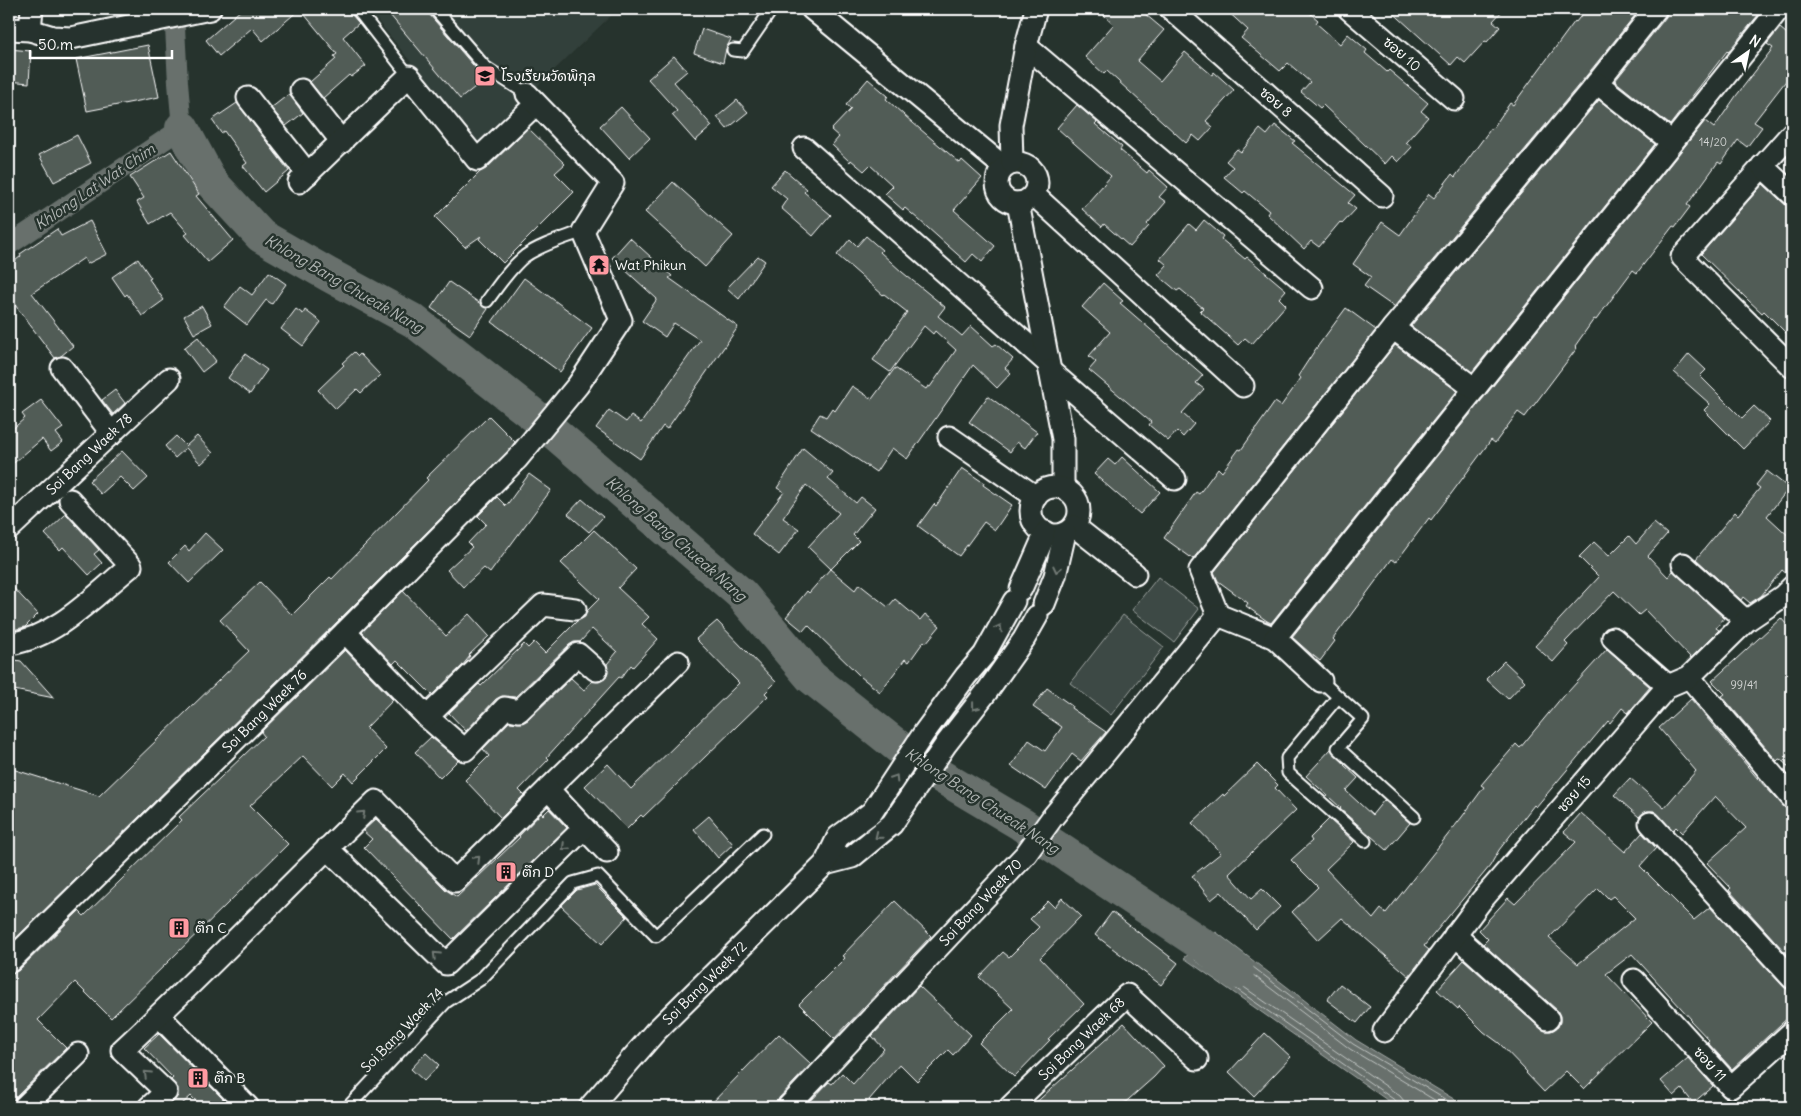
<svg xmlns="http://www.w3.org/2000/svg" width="1801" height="1116" font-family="Delius,'Playpen Sans Thai',sans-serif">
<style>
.built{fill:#333f3a}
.green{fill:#3e4944;stroke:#9ea4a2}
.water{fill:#67706c;stroke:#a4a9a7}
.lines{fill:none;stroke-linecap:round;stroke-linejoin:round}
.shore{stroke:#c2c6c4;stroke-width:1}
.canal{stroke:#67706c;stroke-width:20}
.river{stroke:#67706c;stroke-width:34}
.building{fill:#515c57;stroke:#fff;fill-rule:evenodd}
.service-casing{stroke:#fff;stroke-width:15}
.minor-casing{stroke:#fff;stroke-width:25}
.service{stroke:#26332d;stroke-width:11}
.minor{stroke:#26332d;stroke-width:21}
.oneway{stroke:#727a76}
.labels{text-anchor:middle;stroke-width:5;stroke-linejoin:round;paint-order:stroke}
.number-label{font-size:11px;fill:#d4d6d5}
.street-label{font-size:14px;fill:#fff;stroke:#26332d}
.poi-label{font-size:14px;fill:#fff;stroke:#26332d;text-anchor:start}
.water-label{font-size:15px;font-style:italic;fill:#b3b8b6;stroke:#26332d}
</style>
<rect width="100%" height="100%" fill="#26332d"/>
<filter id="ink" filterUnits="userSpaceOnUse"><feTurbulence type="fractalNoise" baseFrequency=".02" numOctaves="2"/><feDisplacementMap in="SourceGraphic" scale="10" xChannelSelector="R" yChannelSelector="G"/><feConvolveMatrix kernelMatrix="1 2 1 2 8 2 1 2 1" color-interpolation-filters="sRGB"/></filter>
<g filter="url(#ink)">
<!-- built -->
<path class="built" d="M368,9H618L477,144Z"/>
<!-- green -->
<path class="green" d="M1158,577L1199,609L1174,642L1132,610Z
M1123,615L1164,647L1111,715L1070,683Z"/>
<!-- water -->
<path class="water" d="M1216,932L1356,1040L1467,1107H1397L1184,958Z"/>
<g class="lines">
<!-- shore -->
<path class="shore" d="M1398,1107L1396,1101L1195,960L1194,956L1215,940H1218L1353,1044L1458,1107
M1405,1107L1404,1101L1400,1096L1205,960V956L1215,948H1218L1350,1049L1446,1107"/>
<!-- canal -->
<path class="canal" d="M9,245L182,128L178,83L174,9"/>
<!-- river -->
<path class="river" d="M182,128L211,182L261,236L329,275L414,321L536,417L741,594L811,677L920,764L1021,824L1206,947L1237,972"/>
</g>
<!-- building -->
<path class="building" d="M242,9H350L351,14L359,23L343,37L366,66L351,77L349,75L323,98L310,82L336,59L334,56L337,54L300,9L263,41L252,28L219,56L206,40Z
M385,9H427L429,14L485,79L460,99Z
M1097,9H1139L1164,30L1137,61L1160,81L1185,52L1212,75L1214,72L1234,90L1206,121L1213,127L1200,141L1193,135L1186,143L1107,71L1104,74L1085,57L1114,24Z
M1225,9H1305L1318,20L1316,23L1340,44L1348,34L1367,50L1365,53L1387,72L1389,70L1428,103L1421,111L1428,117L1406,142L1412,147L1398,162L1392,156L1385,164L1323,105L1320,108L1301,92L1310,82L1288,63L1280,71L1241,38L1248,30Z
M1389,9H1504L1493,21L1500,27L1487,42L1485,41L1465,63L1458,57L1451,65Z
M1586,9H1640L1587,75L1394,307L1364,286L1371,277L1353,264L1382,222L1400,235L1429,194L1434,198L1452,174L1455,177L1492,127L1493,128L1510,103L1513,105L1575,21L1576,22Z
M1668,9H1711L1719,14L1723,9H1763L1728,52L1727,51L1670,125L1615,81L1666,17Z
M1780,28L1792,38V73L1754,122L1762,127L1747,147L1738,140L1721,164L1718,162L1687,205L1690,207L1675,227L1673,226L1637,273L1633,270L1596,320L1594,319L1575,346L1577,348L1525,417L1518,412L1495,443L1491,440L1451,494L1431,520L1429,518L1396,562L1392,559L1333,639L1335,641L1320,661L1310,653L1292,637L1705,121L1714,128L1736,96L1773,48L1767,44Z
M702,29L731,39L726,49L723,63L694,53Z
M148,45L159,97L87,111L76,59Z
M9,49L31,51L29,83L9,81Z
M674,56L687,71L674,82L712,126L695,141L672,115L677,111L648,79Z
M868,79L888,96L886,99L913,123L960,163L962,160L982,178L954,210L995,246L982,262L973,254L966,262L918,219L905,208L903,210L885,194L893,186L870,165L864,171L851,160L850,162L832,145L839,137L831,130L851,109L846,105Z
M289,94L303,113L286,126L271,108Z
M737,100L748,112L727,129L717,117Z
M1599,100L1655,144L1472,372L1411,326Z
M237,103L289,171L264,192L243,166L247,163L224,131L221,133L212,120Z
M1077,105L1097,122L1095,124L1122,147L1120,150L1147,173L1149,170L1168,187L1159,197L1166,202L1147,224L1149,226L1130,247L1104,224L1102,227L1082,209L1111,176L1057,128Z
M621,107L650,138L629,158L600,126Z
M1275,125L1295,141L1292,143L1355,195L1348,203L1356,209L1342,224L1340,222L1319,247L1311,241L1304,249L1267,214L1269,211L1245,191L1243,193L1224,177L1233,167L1226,161L1237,149L1241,152L1260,129L1267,135Z
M528,128L565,164L555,173L574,192L503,263L479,239L481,236L465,247L435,217L480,172L486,169Z
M77,135L91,163L54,182L39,155Z
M171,151L199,194L196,196L233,240L208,262L185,235L188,233L170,212L150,224L137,202L144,198L130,177Z
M785,170L807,189L804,192L831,215L813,236L781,208L787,199L771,186Z
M673,182L733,236L705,267L645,212Z
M1763,184L1792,211V339L1764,311L1762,313L1748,300L1701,254Z
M1204,220L1223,236L1221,239L1245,259L1247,257L1286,290L1279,298L1286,305L1252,344L1245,338L1238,345L1200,311L1203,308L1180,289L1177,291L1158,275L1167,265L1160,259L1178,237L1189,224L1196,230Z
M90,221L107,254L87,264L84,258L32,293L73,346L61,356L55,358L9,297V266L21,256L20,254L57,229L61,236Z
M866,236L882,250L880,252L902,272L945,307L938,316L962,336L971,326L993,346L996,344L1013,359L1005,368L1011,373L997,388L973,365L907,459L892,448L876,472L811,428L820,414L826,417L832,408L835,411L852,386L872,399L895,368L926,389L928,386L930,387L956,350L935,331L933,334L924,326L890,372L873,360L907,312L884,294L883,295L837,255L850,239L857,246Z
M630,238L672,276L669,278L738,327L667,429L663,426L640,459L596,428L609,410L626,422L631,416L641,423L700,340L674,323L665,337L642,321L657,299L612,258Z
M758,256L765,261L739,299L727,288Z
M138,259L151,278L149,279L164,300L142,316L127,294L125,296L112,277Z
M269,272L286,284L272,304L266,300L247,325L224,307L240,286L252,295Z
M524,278L592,328L560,372L492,322Z
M449,282L488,309L470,335L431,308Z
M1103,283L1123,301L1120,303L1203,375L1196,383L1204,389L1182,413L1194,424L1183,437L1177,431L1168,441L1149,425L1151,422L1089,370L1096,362L1089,356L1110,332L1082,307Z
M202,306L212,324L194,334L184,316Z
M1346,308L1376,330L1193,559L1164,538L1196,492L1199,494L1218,468L1222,472L1239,449L1241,450L1275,402L1281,406L1301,378L1298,376L1315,350Z
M296,309L303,314L305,310L321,322L303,346L281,329Z
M198,337L216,361L202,372L184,348Z
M1395,345L1457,391L1271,623L1267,621L1246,606L1248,603L1218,581L1214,572Z
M354,352L358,356L360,354L380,375L361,393L357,389L336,409L318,390L344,365L342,363Z
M245,354L267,370L250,394L228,378Z
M1689,354L1706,370L1700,376L1742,418L1754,406L1770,421L1743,449L1704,410L1710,404L1674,372Z
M115,390L125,403L113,414L102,400Z
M988,396L1037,432L1025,448L1017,442L1010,452L969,422Z
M41,400L63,428L56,433L63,442L51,451L42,439L9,467V432L25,418L22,414Z
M489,416L515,442L508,451L336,623L9,945V768L99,796L249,651L220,620L260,582L292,615L330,577L332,579L428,480L426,478Z
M176,436L186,446L197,436L213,453L201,464L186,448L175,458L165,446Z
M803,448L833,473L828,479L856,503L861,497L875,508L853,535L859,541L831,569L808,547L839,513L806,485L783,518L799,529L779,555L752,534L784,492L777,488Z
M122,451L148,478L134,491L120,477L101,494L89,481Z
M1122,457L1160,492L1140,514L1094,474L1108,459L1115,465Z
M962,468L984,483L983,485L1012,505L995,530L984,522L959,556L918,526L934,504L936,506Z
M1767,471L1789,488L1767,516L1792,539V575H1788L1782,570L1761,596L1750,603L1743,597L1741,600L1696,559L1735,512L1738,515L1760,488L1756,485Z
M529,474L551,490L490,573L484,568L463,587L447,570L472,547L468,543L486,524L478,516L497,497L506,506Z
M582,499L603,517L589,532L568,514Z
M66,514L99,550L94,554L102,563L89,575L63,547L60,550L45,534Z
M1654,523L1667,534L1648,556L1668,577L1673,571L1724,618L1716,628L1719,630L1691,658L1645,610L1639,615L1614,591L1565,642L1568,645L1553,662L1535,646L1599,577L1579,557L1594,542L1609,556L1629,536L1636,544Z
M594,530L636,569L618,588L649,617L642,624L658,639L633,667L631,665L621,678L619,677L547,757L549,759L519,790L524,795L501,818L465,780L489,756L483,749L509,722L522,723L528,720L571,678L584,690L592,681L599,682L605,679L608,672L607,664L617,652L592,629L580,642H574L569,645L515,697L502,696L496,699L466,731L449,713L479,684L481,686L524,644L528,648L534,642L545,653L577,621L585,617L587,611L599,599L561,563Z
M205,533L223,550L189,583L169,562L185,546L189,551Z
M830,569L855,590L859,584L888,607L895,599L920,620L925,614L940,626L926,643L924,641L909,662L905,659L880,692L861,677L808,625L803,631L786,617L807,591L809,593Z
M9,583L38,614L25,627L9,631Z
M403,591L446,636L469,614L489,636L469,655L470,656L462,666L432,695L397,660L393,664L362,632Z
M1781,618L1792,631V772L1782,760L1779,759L1777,761L1722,696L1725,694L1712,681Z
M717,621L776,682L765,693L768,696L643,817L641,815L627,829L585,786L608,764L631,789L739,683L696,639Z
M1607,649L1650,687L1628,713L1622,708L1610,723L1608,721L1536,807L1534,805L1499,850L1490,866L1424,946L1429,950L1409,976L1342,918L1318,940L1292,912L1318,887L1291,860L1312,841L1310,838L1329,819L1354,842L1326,869L1373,919L1381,909L1386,913L1462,817L1484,787L1481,785L1492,772L1516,744L1520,748L1567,691L1568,692Z
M345,650L393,700L366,728L386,749L353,782L345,773L332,786L303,756L250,806L288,844L111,1018L75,982L38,1020L66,1048L15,1098L12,1107H9V974L18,971L79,911L84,916L120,881L182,820L179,817L264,736L261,732Z
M9,659L21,661L54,698L9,689Z
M1504,661L1525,681L1508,699L1486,679Z
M1047,688L1072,706L1071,708L1106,732L1081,761L1072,754L1046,790L1011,766L1029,740L1045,751L1062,727L1033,707Z
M1691,699L1758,779L1792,815V960L1729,890L1731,888L1707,863L1746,828L1715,796L1682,833L1676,827L1673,830L1654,811H1647L1639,817L1614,795L1630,778L1664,808L1696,771L1659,728Z
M431,737L458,760L440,778L415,752Z
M1331,749L1345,764L1344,765L1358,778L1346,791L1372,815L1384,800L1410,823L1387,850L1340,809L1341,808L1306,776Z
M1257,764L1278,785L1275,788L1296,810L1229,874L1251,899L1262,889L1280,907L1256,930L1221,892L1211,900L1192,876L1221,853L1192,823L1223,794L1224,796Z
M549,809L567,828L453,939L364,847L372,839L363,831L376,819L446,890L457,897L520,837L519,836L541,813L543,815Z
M1581,813L1625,852L1642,833L1656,848L1640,866L1694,920L1710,907L1783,986L1792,990V1014L1732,1069L1707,1042L1709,1040L1690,1020L1691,1019L1632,954L1606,974L1652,1022L1584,1089L1566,1071L1544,1092L1526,1073L1527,1072L1499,1043L1484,1032L1459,1007L1458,1009L1437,990L1464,960L1540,1028L1545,1031H1551L1558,1027L1560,1022V1016L1557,1010L1483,944L1488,939L1479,930L1508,898L1515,904L1576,842L1564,832ZM1598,888L1609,899L1613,896L1635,918L1578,964L1549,938Z
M709,816L733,844L718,858L694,829Z
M595,885L627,917L602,944L561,906L577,890Z
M1062,898L1081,916L1040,958L1084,1004L1048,1039L1050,1040L1014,1077L979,1043L1013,1009L979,977L1003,952L1009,957L1039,927L1030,919L1048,901L1054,907Z
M895,901L931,936L834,1039L799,1004L845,958L842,956Z
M1112,912L1178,963L1161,985L1095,935Z
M1340,984L1370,1007L1357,1023L1327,1000Z
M919,986L971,1035L953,1055L948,1050L917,1081L900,1064L869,1100L877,1107H805L829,1082L832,1084L842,1073L853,1084L884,1049L872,1036Z
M1124,1023L1164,1066L1154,1077L1120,1107H1031Z
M1265,1033L1291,1057L1254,1096L1229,1072Z
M159,1034L231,1107H202L191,1096L179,1107H168L178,1096V1088L171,1080L173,1078L144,1048Z
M779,1034L811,1064L779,1098L776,1107H708Z
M426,1053L439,1065L424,1081L411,1069Z
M1688,1058L1713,1086L1693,1103L1682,1089L1674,1096L1661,1081Z"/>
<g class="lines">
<!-- service casing -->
<g class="service-casing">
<path id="service" d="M357,9L409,76
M435,9L485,67L527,94
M733,50L743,51L772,9
M487,301C499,285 510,268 525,256C542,244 565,238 583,231
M1321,681L1363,719L1338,748L1414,817
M1338,697L1287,758L1288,773L1365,841
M348,1107L446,1002L481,979L573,883L598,876L656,936L763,834"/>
</g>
<!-- minor casing -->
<g class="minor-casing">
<g id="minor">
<path d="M812,9L1004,167"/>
<path d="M1171,9L1382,196"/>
<path d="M1349,9L1454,99"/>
<path d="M1656,9L1597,83L1393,328L1200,570L1218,615L1275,638L1779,9"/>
<path d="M9,29L30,30L53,37L71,38L210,9"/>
<path d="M30,30L32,9"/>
<path d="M1026,46L1312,288"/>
<path d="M1597,83L1672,142"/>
<path d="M301,90L342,142"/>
<path d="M248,98L308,174"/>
<path d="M1792,133L1682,257L1792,367"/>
<path d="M804,148L1048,363"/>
<circle cx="1017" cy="183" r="20"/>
<path d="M1012,163L1011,125L1026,46L1036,9"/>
<path d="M1762,166L1792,194"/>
<path d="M299,182L409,76L477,160L536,104"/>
<path d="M1034,195L1243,386"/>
<path d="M1018,203L1063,439V488"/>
<path d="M1393,328L1475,389"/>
<path d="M62,368L112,434"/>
<path d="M1050,371L1175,479"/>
<path d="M949,437L1036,497"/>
<circle cx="1055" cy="511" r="24"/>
<path d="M1074,526L1135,574"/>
<path id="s1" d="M9,529L169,379"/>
<path d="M1683,564L1746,621"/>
<path d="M1021,589L1046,532"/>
<path d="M1044,604L1055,576L1065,533"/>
<path d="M345,632L427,717L465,750L505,708L519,711L578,654L596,670"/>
<path d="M1275,638L1321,681"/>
<path d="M1613,638L1668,686"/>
<path d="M9,644C57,637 94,596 131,566L70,500"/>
<path d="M1689,677L1792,798"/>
<path d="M427,717L543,605L575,609"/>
<path d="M548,789L678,662"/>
<path d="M1650,823L1792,978"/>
<path d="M584,828L607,852"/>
<path d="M825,864L852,857L892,824L946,744L988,690L1024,639L1037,616"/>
<path d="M1455,935L1548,1019"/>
<path id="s2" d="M9,962L345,632L517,459L578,385L621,320L583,231L613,183L527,94"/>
<path d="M1634,980L1731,1087L1792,1032"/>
<path d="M159,1016L248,1107"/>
<path d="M1384,1031L1481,901L1668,686L1689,677L1746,621L1783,596L1792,587"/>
<path d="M24,1107L78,1054"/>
<path d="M149,1107L166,1092L122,1050C209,969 291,883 376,801L455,881L548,789L584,828L446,964L327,848"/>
<path id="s3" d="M590,1107L655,1032L825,864L838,837L872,812L924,733L966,676L984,655L1014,601"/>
<path id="s4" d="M788,1107L1026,854L1052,818L1218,615"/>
<path id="s5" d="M1010,1107L1127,995L1197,1059"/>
</g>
</g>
<!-- service -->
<use href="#service" class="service"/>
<!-- minor -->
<use href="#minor" class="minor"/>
</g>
<!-- one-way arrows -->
<defs><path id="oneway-chevron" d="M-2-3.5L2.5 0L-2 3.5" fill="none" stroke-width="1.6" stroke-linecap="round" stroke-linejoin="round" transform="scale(1.25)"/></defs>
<g class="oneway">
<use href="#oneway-chevron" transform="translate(1057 569) rotate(103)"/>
<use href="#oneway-chevron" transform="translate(999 628) rotate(-62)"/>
<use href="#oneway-chevron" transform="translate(975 707) rotate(128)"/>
<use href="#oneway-chevron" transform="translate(895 778) rotate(-57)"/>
<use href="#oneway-chevron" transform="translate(362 814) rotate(-44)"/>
<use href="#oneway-chevron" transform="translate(878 836) rotate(141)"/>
<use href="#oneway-chevron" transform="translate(565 847) rotate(136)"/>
<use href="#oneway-chevron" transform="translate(477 859) rotate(-45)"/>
<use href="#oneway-chevron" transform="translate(436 955) rotate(-136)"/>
<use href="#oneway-chevron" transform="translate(147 1074) rotate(-136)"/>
</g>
</g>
<!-- icons -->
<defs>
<g id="school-square" transform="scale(1.125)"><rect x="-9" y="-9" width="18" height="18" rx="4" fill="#ff9aa2" stroke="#26332d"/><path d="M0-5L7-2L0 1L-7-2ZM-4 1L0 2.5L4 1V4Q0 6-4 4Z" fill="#111"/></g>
<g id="temple-square" transform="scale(1.125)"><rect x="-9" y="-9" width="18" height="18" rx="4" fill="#ff9aa2" stroke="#26332d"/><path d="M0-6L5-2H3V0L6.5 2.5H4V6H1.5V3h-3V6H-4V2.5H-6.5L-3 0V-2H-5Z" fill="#111"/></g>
<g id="building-square" transform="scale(1.125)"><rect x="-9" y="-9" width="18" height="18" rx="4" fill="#ff9aa2" stroke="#26332d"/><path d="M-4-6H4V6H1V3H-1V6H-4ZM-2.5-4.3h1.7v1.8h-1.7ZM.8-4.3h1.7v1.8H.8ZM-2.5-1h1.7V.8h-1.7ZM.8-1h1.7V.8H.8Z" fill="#111"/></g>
</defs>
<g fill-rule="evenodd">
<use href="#school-square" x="485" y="76"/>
<use href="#temple-square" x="599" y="265"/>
<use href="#building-square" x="506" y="872"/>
<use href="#building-square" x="179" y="928"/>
<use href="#building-square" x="198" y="1078"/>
</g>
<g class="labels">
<!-- number labels -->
<g class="number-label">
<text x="1713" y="146">14/20</text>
<text x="1744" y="689">99/41</text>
</g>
<!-- street labels -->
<g class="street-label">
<text transform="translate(1402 54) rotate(41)" y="5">ซอย 10</text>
<text transform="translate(1276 102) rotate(41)" y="5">ซอย 8</text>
<text dy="5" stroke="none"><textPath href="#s1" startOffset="110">Soi Bang Waek 78</textPath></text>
<text dy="5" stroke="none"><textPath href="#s2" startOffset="358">Soi Bang Waek 76</textPath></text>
<text transform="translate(1574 794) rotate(-49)" y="5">ซอย 15</text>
<text dy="5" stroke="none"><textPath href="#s4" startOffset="281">Soi Bang Waek 70</textPath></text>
<text dy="5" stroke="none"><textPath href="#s3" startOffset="169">Soi Bang Waek 72</textPath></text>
<text transform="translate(402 1030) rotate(-46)" y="5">Soi Bang Waek 74</text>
<text dy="5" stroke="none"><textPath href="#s5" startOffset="99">Soi Bang Waek 68</textPath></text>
<text transform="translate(1710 1064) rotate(48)" y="5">ซอย 11</text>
</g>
<!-- poi labels -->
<g class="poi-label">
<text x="501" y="81">โรงเรียนวัดพิกุล</text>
<text x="615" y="270">Wat Phikun</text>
<text x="522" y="877">ตึก D</text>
<text x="195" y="933">ตึก C</text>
<text x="214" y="1083">ตึก B</text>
</g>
<!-- water labels -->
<g class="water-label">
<text transform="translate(95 187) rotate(-34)" y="5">Khlong Lat Wat Chim</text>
<text transform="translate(344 284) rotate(30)" y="5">Khlong Bang Chueak Nang</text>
<text transform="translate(676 539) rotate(41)" y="5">Khlong Bang Chueak Nang</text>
<text transform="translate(982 801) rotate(33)" y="5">Khlong Bang Chueak Nang</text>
</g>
</g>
<!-- margin -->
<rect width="1801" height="1116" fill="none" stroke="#26332d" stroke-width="30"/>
<rect x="15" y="15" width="1771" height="1086" fill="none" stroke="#fff" stroke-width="2" filter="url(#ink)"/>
<!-- north arrow -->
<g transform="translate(1748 52) rotate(33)" stroke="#26332d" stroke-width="4" paint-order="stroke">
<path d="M0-4L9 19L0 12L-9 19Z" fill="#ffffff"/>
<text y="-8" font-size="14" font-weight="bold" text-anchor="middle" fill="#ffffff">N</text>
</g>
<!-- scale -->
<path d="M30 50v8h142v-8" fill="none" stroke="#ffffff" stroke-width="2.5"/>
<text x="38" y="50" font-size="15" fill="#ffffff" stroke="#26332d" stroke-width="4" paint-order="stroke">50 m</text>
</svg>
